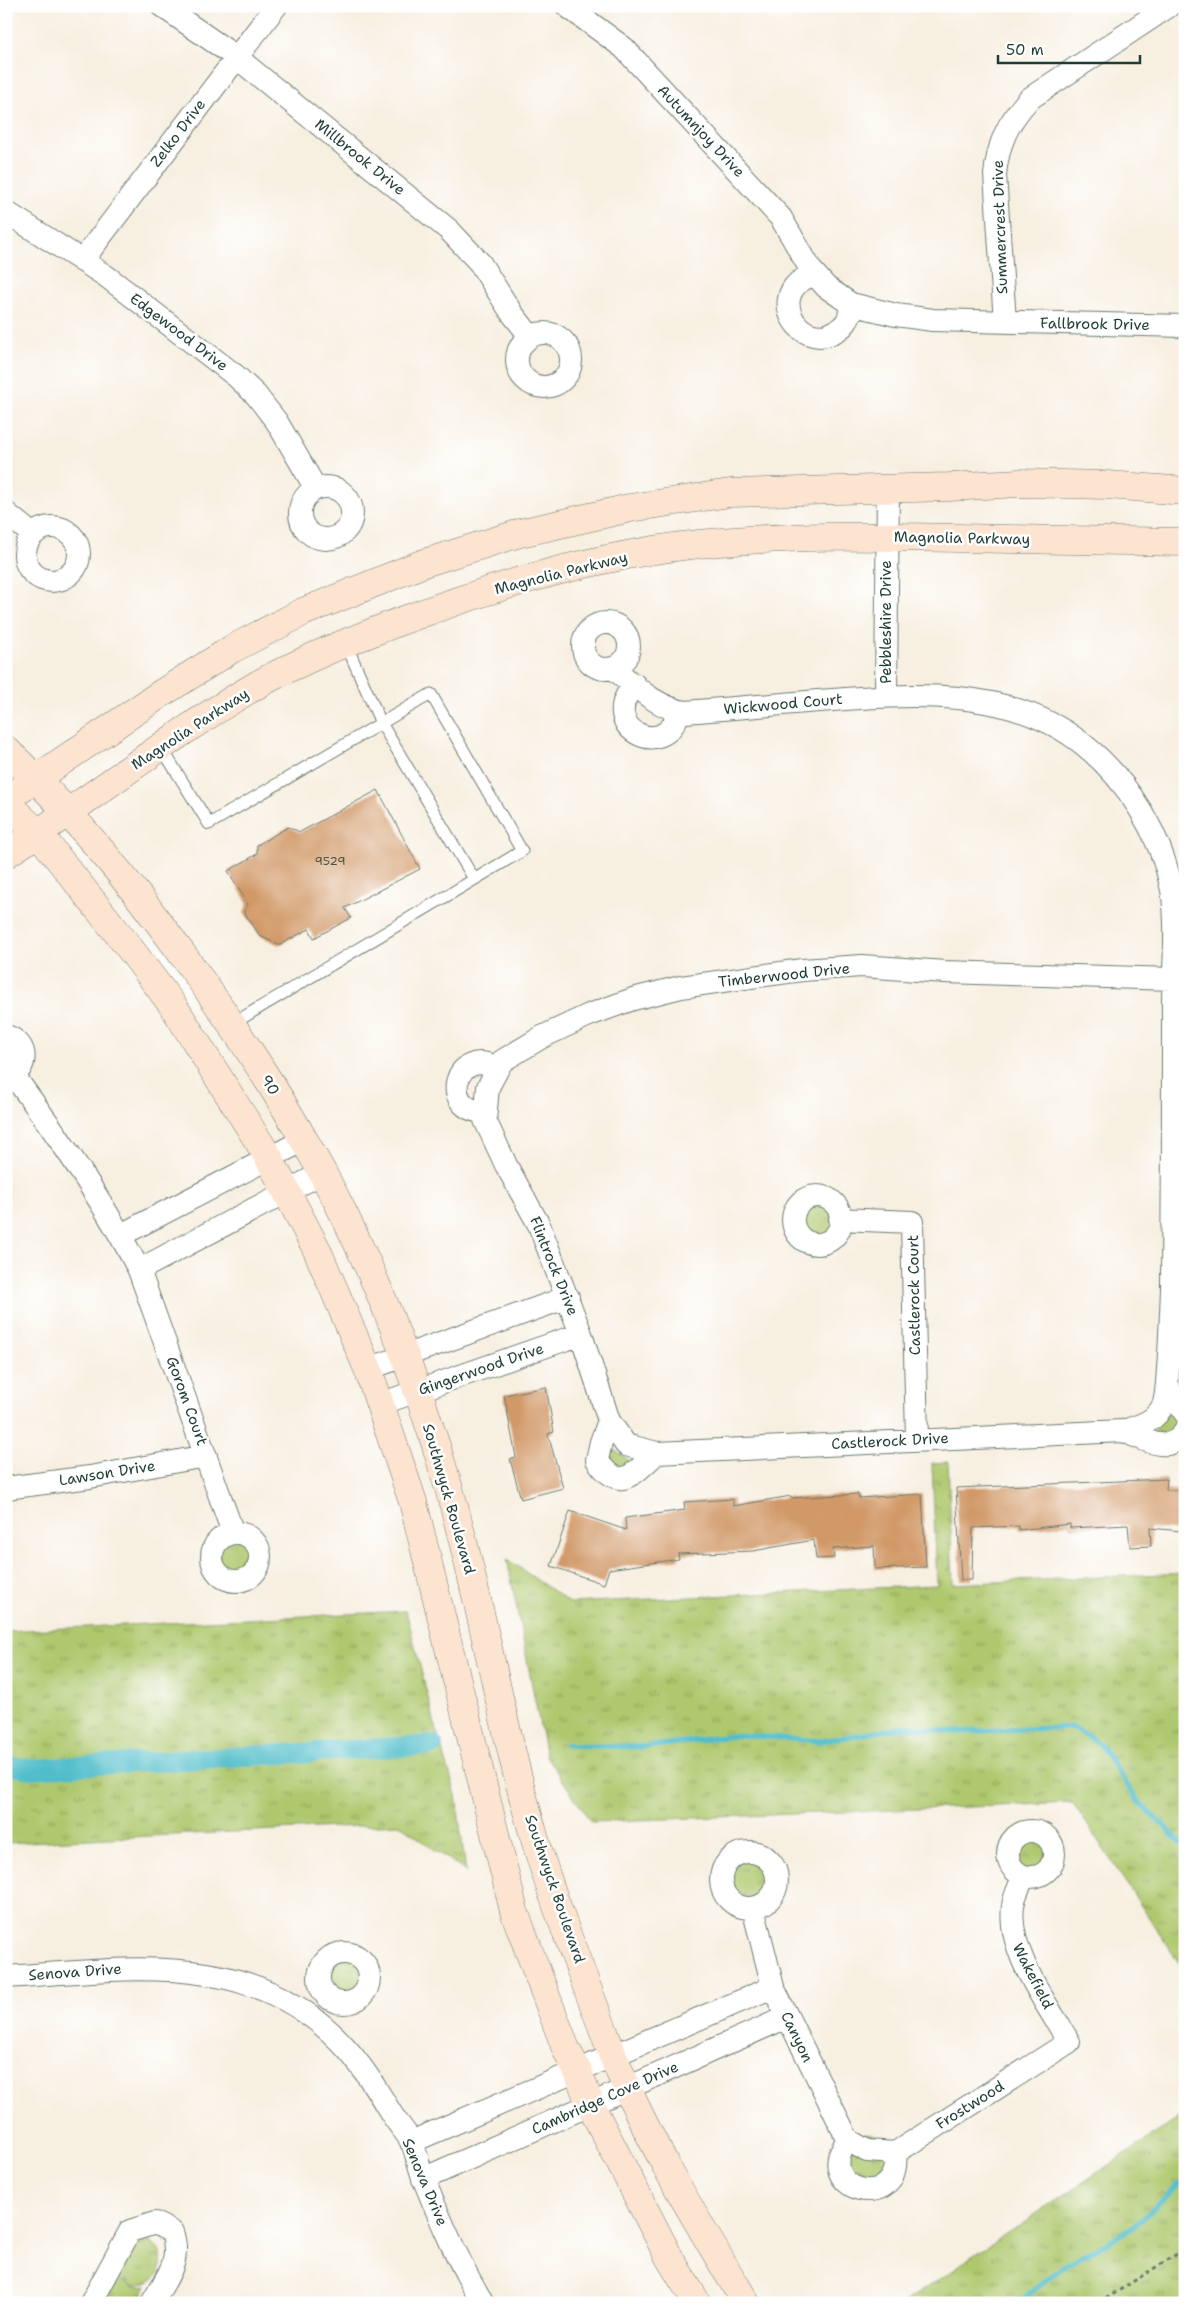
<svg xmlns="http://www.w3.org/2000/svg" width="1191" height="2309" font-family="'Shantell Sans',sans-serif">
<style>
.grass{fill:url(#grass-tufts);stroke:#678250}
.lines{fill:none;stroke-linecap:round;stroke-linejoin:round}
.stream{stroke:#51bdca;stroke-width:5.5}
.canal{stroke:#51bdca;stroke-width:20}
.building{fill:#d19968}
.lane-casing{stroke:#6b7b70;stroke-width:13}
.street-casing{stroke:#6b7b70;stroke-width:24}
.secondary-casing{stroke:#6b7b70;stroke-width:29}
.path{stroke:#6b7b70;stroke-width:3;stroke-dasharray:4 4;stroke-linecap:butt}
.lane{stroke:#fff;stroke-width:11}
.street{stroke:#fff;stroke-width:22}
.secondary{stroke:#fde4d1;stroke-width:28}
.labels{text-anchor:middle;stroke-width:5;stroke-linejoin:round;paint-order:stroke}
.number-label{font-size:12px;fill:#4c5441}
.street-label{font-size:15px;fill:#1f3d34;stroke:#fff}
</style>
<defs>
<pattern id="grass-tufts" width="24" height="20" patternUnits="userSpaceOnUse" patternTransform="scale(1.25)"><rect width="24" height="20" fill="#afc86d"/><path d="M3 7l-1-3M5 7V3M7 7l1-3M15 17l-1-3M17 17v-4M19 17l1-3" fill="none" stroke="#8ea45a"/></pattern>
</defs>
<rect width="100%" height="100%" fill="#fff"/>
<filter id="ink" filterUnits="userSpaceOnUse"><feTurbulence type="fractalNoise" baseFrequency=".02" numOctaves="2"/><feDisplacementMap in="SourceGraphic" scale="10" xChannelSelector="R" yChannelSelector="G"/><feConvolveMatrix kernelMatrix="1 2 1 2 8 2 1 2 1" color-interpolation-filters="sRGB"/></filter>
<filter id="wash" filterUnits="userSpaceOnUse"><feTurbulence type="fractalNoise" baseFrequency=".0096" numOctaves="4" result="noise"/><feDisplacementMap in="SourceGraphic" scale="20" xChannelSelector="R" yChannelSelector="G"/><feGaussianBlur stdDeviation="1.12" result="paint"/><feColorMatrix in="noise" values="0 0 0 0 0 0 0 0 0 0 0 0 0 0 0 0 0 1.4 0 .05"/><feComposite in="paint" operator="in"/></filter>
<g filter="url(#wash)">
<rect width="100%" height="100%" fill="#f7efe0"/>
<!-- grass -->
<path class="grass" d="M789 1221a24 24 0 1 1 48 0a24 24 0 1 1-48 0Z
M1171,1410C1178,1419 1178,1422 1172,1431L1160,1433L1155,1431L1154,1429Z
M610,1446L630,1461L631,1462L621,1468L610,1464L607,1448Z
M948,1462L953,1584L1185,1573V1972L1073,1803L591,1822L546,1756L507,1559L570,1603L937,1585L932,1463Z
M207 1551a24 24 0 1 1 48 0a24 24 0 1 1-48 0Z
M406,1611L434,1721L456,1795L466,1872L399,1824L6,1843V1631Z
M1004 1849a24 24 0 1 1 48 0a24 24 0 1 1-48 0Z
M725 1879a24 24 0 1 1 48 0a24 24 0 1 1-48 0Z
M321 1979a24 24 0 1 1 48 0a24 24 0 1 1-48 0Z
M1185,2114V2303H903Z
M865,2134H873L886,2142L892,2163L870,2182L849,2172L847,2148L858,2137Z
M142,2238C174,2249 164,2288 131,2285L118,2275L116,2251Z
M116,2274C126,2285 133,2289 147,2286L139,2303H106L103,2300Z"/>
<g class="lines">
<!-- stream -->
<path class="stream" d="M566,1745L645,1747L740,1735L821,1741L907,1727L955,1732L1073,1727L1100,1744L1137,1800L1185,1847
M1018,2303L1064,2266L1134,2227L1176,2187L1185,2181"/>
<!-- canal -->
<path class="canal" d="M6,1765L30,1769L433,1745"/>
</g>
<g id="blocks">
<!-- building -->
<path class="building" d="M378,790L420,869L345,908L351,918L314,938L309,929L279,945L260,936L244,912L248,904L228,871L257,854V845L288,827L300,832Z
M546,1387L554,1432L548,1434L563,1488L521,1499L510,1459L516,1457L504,1395Z
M1167,1479L1166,1490H1179L1181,1531L1150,1528L1151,1546L1130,1547L1128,1525L1070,1528V1524L1019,1530V1526L973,1528L972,1580H961L956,1488Z
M858,1494L859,1498L922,1494L926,1567L875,1569L874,1546L833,1549L834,1558L816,1559L814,1540L753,1551L678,1554L679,1559L609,1569L604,1584L551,1566L570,1511L626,1530L625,1518L685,1510L684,1502L733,1499V1506L791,1496V1498Z"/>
</g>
</g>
<g filter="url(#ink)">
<use href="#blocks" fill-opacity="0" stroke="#6b7b70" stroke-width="1"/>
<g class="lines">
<!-- lane casing -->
<g class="lane-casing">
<path id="lane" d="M345,642L381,723L474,879
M161,747L209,824L431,694L522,851L232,1024"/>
</g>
<!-- street casing -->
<g class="street-casing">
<path id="street" d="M162,6L236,57L449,230L480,263L511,312L530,336
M567,6L624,48L781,218L811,270L826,287L851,304L896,315L933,320L1185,326
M6,212L106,276L236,376L256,395L277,422L316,489
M82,261L276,6
M814,275C809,277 803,279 799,282C773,304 800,345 830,334C837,331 845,326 848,319C850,315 850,308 851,304
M1005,322L995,175C998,143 1008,122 1029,99L1169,6
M517 360a27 27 0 1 1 54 0a27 27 0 1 1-54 0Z
M300 513a26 26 0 1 1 52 0a26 26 0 1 1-52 0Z
M6,513L33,535
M25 554a27 27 0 1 1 54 0a27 27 0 1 1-54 0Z
M583 646a23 23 0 1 1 46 0a23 23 0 1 1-46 0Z
M613,668C635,686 657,708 686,712C730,708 774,705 818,701C907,694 1010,685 1084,745C1128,780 1161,835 1172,890C1179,932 1172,975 1173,1017C1173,1107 1173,1198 1172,1288C1171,1315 1170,1342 1168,1369C1167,1380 1167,1392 1164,1403C1157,1421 1140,1426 1123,1431L657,1453L626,1445L609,1421L581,1334L539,1225L506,1165L485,1120L488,1087L502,1061L542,1037L589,1015L633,999L681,987L802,970L862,966L945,972L1172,979
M635,685C595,725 665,765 679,711
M886,696L888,488
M6,1036C30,1043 29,1071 6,1079
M14,1076C60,1138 104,1202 139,1270L233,1533
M486,1112C438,1112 454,1045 497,1068
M793 1220a24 24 0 1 1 48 0a24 24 0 1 1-48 0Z
M840,1219L912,1222L917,1439
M121,1235L304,1140
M139,1270L322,1173
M368,1369L568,1297
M1167,1382L1172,1395L1185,1413
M380,1404L581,1334
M609,1421L601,1442L597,1460C621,1495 634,1472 657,1453
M1123,1431C1144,1439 1171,1457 1185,1430
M6,1488L90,1477L206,1456
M212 1557a24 24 0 1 1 48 0a24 24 0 1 1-48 0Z
M1008 1854a23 23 0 1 1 46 0a23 23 0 1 1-46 0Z
M721 1880a28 28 0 1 1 56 0a28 28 0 1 1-56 0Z
M753,1908L773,1987L848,2140L867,2151L895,2153L1069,2042C1047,2004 1007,1951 1013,1906C1014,1896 1020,1886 1023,1877
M319 1978a25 25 0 1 1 50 0a25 25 0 1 1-50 0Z
M6,1977C128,1969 255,1947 346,2048C364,2068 377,2090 391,2113C397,2123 405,2131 411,2141C417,2153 419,2168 424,2180C441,2222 459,2264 483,2303
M848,2140C809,2190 902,2216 895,2153
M411,2142L773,1987
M423,2179L787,2017
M91,2303L130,2231L155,2223L172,2232C182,2262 166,2278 152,2303"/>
</g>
<!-- secondary casing -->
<g class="secondary-casing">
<path id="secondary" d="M6,750C74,813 133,886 188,962C229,1019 269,1078 304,1140C366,1246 416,1374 450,1492C484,1612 503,1737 540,1856C561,1924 589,1990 613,2056C649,2143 698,2223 746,2303
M21,789L162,693L232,649L303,612L424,563L520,533L630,508L730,493L949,487L1019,483L1108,485L1185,491
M6,803L39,834L131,950L174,1007L269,1158L317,1250L368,1369L413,1502L514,1911L566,2049L578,2072L590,2104L670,2259L697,2303
M6,854C91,800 169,736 257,685C303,659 352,640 401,621C497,585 597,555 699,544C785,535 872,536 958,538C1033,539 1109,540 1185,542"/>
</g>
<!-- path -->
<path class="path" d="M1099,2303L1185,2249"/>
<!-- lane -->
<use href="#lane" class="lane"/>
<!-- street -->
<use href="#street" class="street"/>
<!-- secondary -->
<use href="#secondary" class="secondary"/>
</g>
</g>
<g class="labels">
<!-- number labels -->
<g class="number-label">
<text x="330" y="865">9529</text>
</g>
<!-- street labels -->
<g class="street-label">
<text transform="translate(701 131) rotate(47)" y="5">Autumnjoy Drive</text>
<text transform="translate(178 133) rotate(-53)" y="5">Zelko Drive</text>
<text transform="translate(360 157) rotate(39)" y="5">Millbrook Drive</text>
<text transform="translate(1000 227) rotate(-92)" y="5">Summercrest Drive</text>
<text transform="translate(1095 324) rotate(1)" y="5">Fallbrook Drive</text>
<text transform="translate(179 332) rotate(37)" y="5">Edgewood Drive</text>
<text transform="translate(962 538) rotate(1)" y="5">Magnolia Parkway</text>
<text transform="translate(561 573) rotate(-14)" y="5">Magnolia Parkway</text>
<text transform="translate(886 622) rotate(-90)" y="5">Pebbleshire Drive</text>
<text transform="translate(783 704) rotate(-5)" y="5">Wickwood Court</text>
<text transform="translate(190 729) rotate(-33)" y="5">Magnolia Parkway</text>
<text transform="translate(784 975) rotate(-6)" y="5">Timberwood Drive</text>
<text transform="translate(270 1085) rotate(58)" y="5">90</text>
<text transform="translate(554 1266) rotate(68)" y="5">Flintrock Drive</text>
<text transform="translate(914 1295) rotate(-91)" y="5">Castlerock Court</text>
<text transform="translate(481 1369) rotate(-19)" y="5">Gingerwood Drive</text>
<text transform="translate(187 1401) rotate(70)" y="5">Gorom Court</text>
<text transform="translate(890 1441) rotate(-3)" y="5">Castlerock Drive</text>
<text transform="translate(107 1473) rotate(-9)" y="5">Lawson Drive</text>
<text transform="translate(449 1499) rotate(74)" y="5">Southwyck Boulevard</text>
<text transform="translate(555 1889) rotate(71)" y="5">Southwyck Boulevard</text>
<text transform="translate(75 1972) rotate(-4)" y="5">Senova Drive</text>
<text transform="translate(1033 1976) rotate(63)" y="5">Wakefield</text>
<text transform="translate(797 2037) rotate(64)" y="5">Canyon</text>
<text transform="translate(605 2098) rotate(-24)" y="5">Cambridge Cove Drive</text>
<text transform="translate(970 2105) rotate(-32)" y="5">Frostwood</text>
<text transform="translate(425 2182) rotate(67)" y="5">Senova Drive</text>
</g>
</g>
<!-- margin -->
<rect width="1191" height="2309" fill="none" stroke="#fff" stroke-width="25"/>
<!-- scale -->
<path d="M998 55v8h142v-8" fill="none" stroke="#1f3d34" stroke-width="2.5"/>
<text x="1006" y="55" font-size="15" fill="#1f3d34" stroke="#ffffff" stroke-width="4" paint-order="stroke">50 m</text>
</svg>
